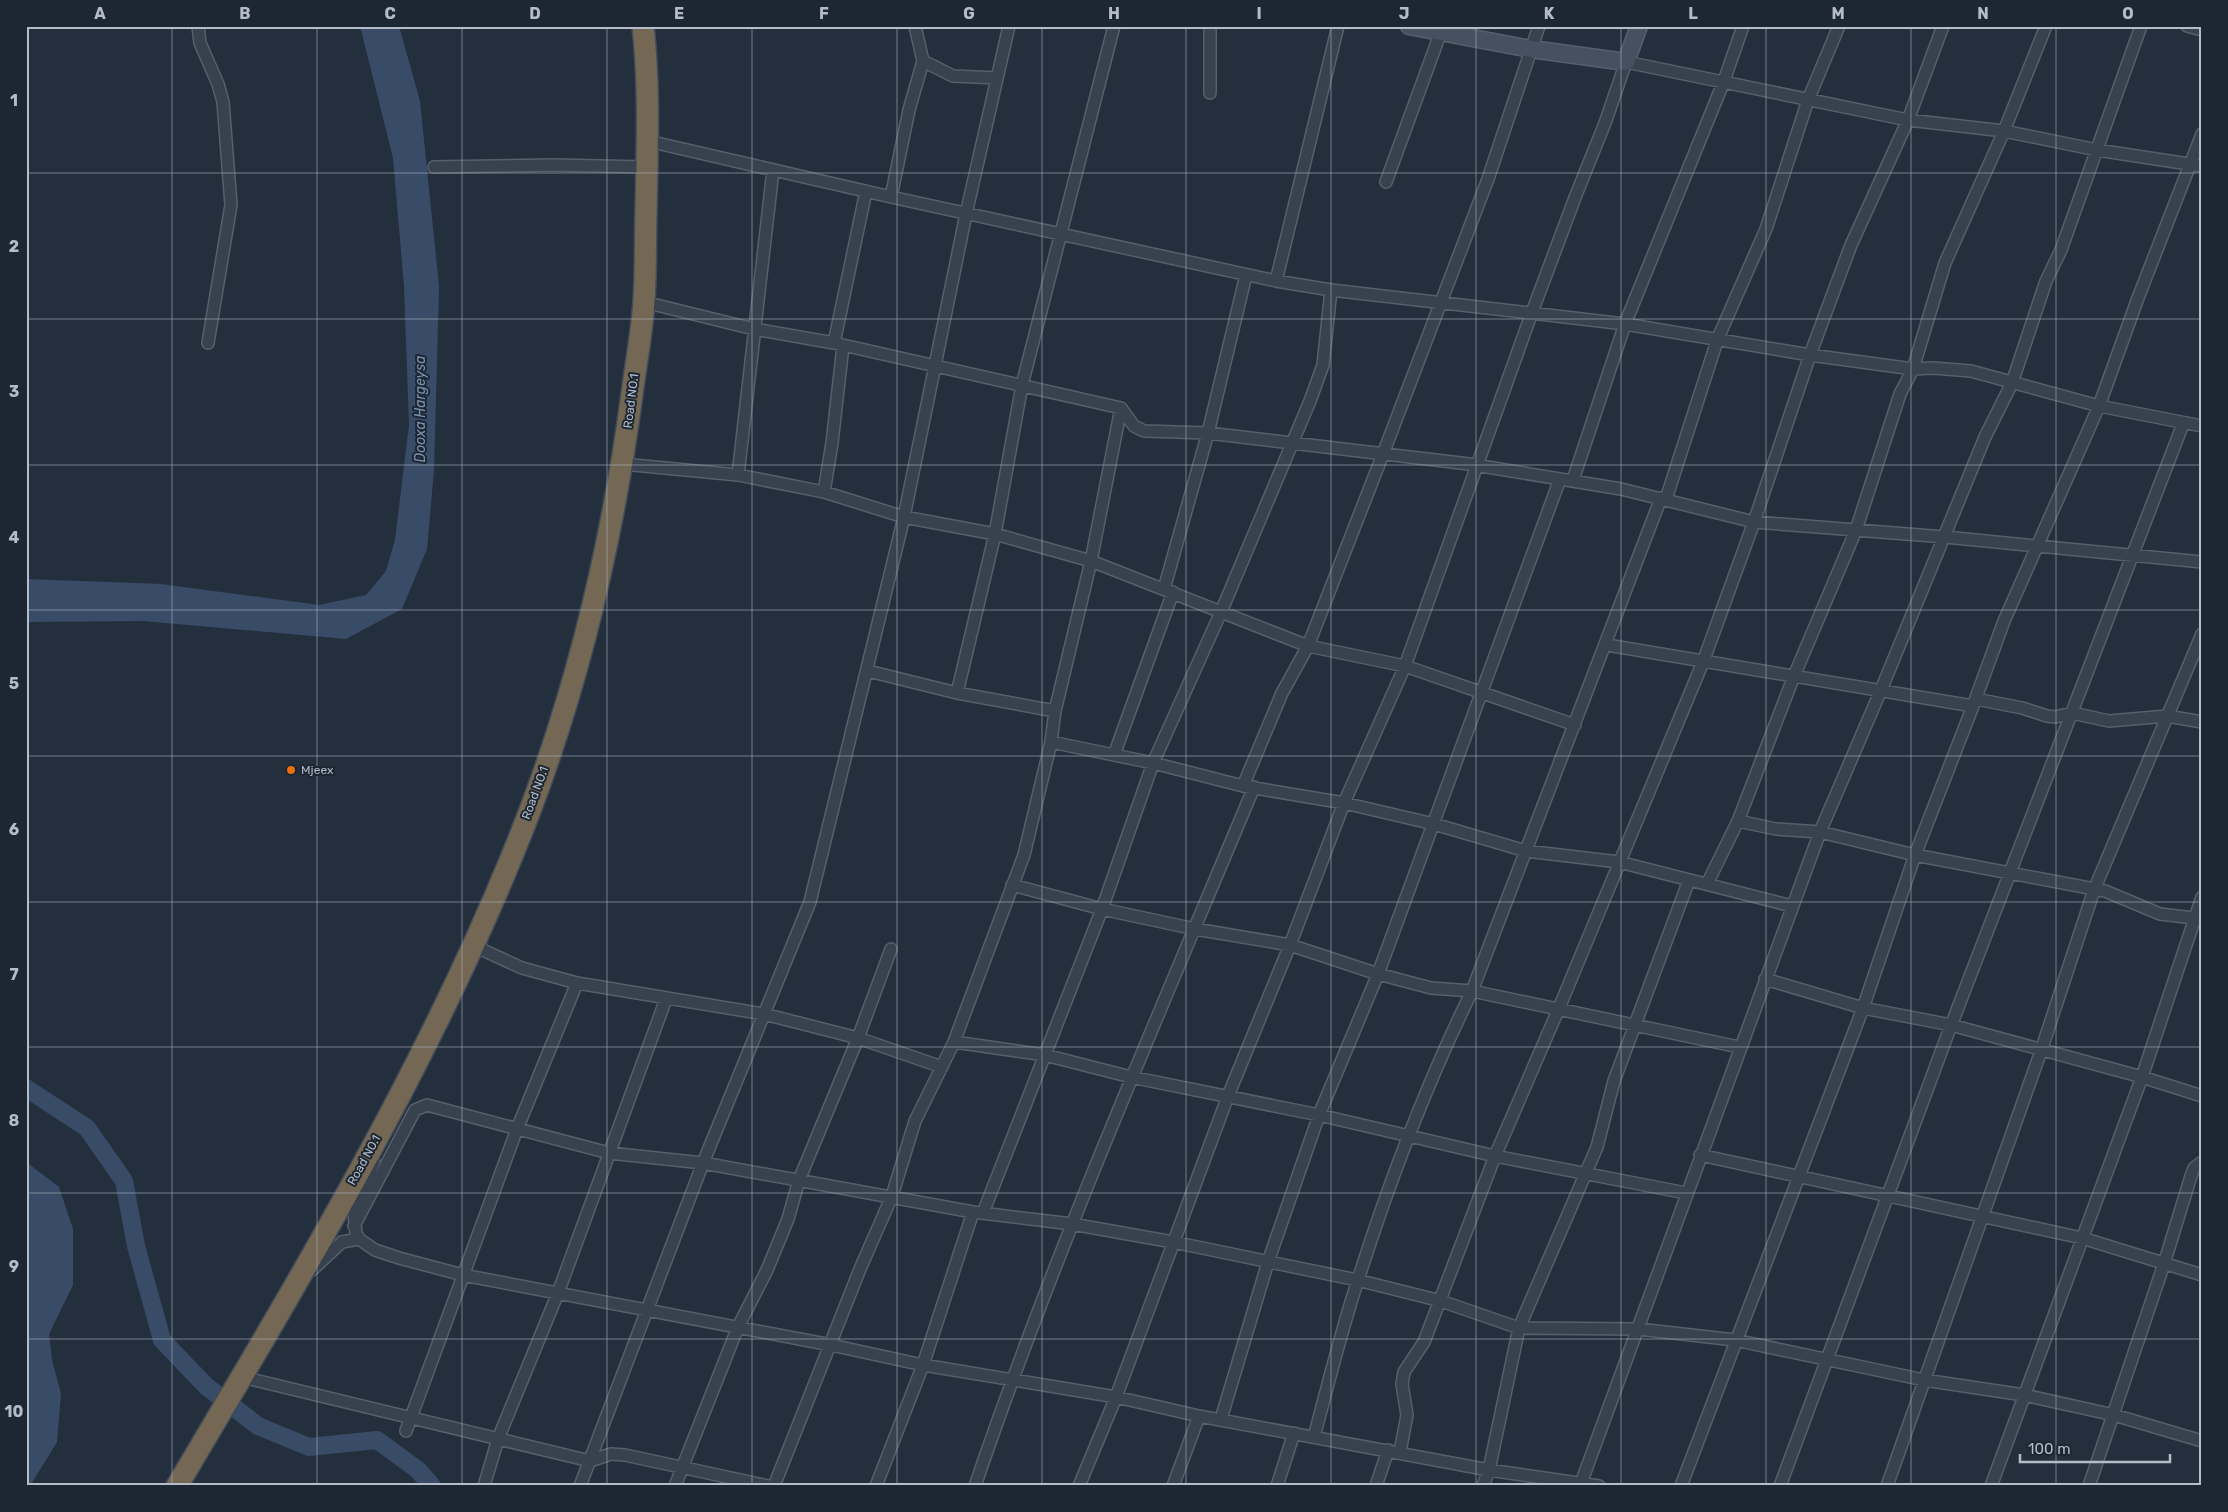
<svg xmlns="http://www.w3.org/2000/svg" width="2228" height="1512" font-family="Rubik,sans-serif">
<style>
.water{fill:#394c67}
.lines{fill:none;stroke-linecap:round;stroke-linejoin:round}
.river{stroke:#394c67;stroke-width:18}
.street-casing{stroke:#565f6c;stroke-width:14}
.secondary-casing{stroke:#565f6c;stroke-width:19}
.highway-casing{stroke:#434c59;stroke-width:24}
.street{stroke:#38414e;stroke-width:11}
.secondary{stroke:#465061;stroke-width:16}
.highway{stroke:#746855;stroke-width:21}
.grid{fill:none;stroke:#b4bcc9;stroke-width:1;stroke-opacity:0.55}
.food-dot{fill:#e8710a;stroke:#1d2633;stroke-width:2}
.labels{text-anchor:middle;stroke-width:4;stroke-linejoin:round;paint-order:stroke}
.street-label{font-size:12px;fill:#b4bcc9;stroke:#1d2633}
.poi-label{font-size:12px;fill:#b4bcc9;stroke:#1d2633;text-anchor:start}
.water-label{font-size:14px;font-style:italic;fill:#7c92b1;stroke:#1d2633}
.neatline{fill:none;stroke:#b4bcc9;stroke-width:2}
.grid-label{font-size:16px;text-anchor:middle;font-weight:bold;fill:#b4bcc9}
</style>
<rect width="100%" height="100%" fill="#242f3e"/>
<!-- water -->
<path class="water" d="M360,26H399L420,101L439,286L434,470L427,549L402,609L346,639L143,621L26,622V579L161,584L319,605L366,595L386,571L395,540L409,425L404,286L393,158Z
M26,1162L59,1187L73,1229V1285L49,1334L52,1360L61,1394L57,1442L30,1486H26Z"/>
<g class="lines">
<!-- river -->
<path class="river" d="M26,1088L87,1128L124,1181L136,1246L162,1340L206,1386L258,1426L309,1447L377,1440L418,1470L432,1486"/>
<!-- street casing -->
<g class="street-casing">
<path id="street" d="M198,26L200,43L218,84L223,102L231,205L208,343
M2187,26L2202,30
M923,61L953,76L997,78
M1210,93V26
M648,141L891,197L1276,281L1331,290L1625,324L1810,355L1913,369L1933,368L1971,371L2099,406L2202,426
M434,167L554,165L647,167
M1386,182L1443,26
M891,197L909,110L923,61L915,26
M1276,281L1338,26
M644,302L754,329L834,343L1121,408L1134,426L1144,431L1208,433L1469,464L1621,489L1754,522L1945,537L2202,562
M834,343L866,191
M623,464L738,475L824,492L904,517L995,534L1091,561L1308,646L1405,666L1575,725
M738,475L773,170
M1573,480L1625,324L1724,81L1743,26
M824,492L832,443L843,346
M1666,499L1718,338L1766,229L1808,100L1839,26
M1164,589L1208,433L1246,275
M1607,645L1973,706
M868,671L957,693L1055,711
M957,693L995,534L1022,385L1114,26
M1976,699L2022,708L2047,716L2055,717L2072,713L2109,721L2167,716L2202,722
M1051,742L1153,763L1243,786L1344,803L1434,824L1526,851L1619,862L1792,906
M1114,755L1173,592
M1243,786L1282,693L1308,646L1383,454L1488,179L1539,26
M1738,821L1776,829L1820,832L1915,855L2105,891L2160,914L2202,919
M1707,884L1738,821L1794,676L1856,530L1900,394L1913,369L1945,263L2004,131L2046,26
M1012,885L1102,909L1195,929L1290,945L1378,974L1431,988L1472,991L1739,1047
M474,946L522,968L577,983L764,1014L858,1038L942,1067
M1765,979L1863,1008L1951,1025L2142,1077L2202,1096
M954,1042L1045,1055L1131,1077L1319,1115L1495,1156L1686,1193
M1700,1155L2082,1238L2202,1275
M374,1162L354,1214L356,1233L359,1239L375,1250L399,1258L463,1275L831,1345L923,1365L1116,1397L1199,1416L1489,1470L1599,1486
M983,1213L1102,909L1153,763L1221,612L1310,401L1323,365L1331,290
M354,1226L415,1110L427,1105L609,1153L703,1163L973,1212L1072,1224L1173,1242L1357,1280L1441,1301L1519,1328L1638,1329L1735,1340L1924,1380L2024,1395L2114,1415L2202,1441
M312,1270L342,1242L359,1239
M242,1377L590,1461L611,1454L625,1455L768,1486
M1221,1419L1268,1262L1319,1115L1378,974L1560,479
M406,1431L517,1129L577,983
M1314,1437C1328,1385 1341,1331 1358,1280C1389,1182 1427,1083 1472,991L1661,498
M1400,1452L1407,1415L1402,1384L1404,1372L1424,1342L1495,1156L1559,1008L1703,662L1754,522L1810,355L1851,245L1908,120L1943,26
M484,1486L498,1439L558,1293L666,999
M580,1486L703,1163L810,902L904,517L966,214L1009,26
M675,1486L738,1327L767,1270L788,1219L799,1180L858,1038L891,949
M774,1486L860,1269L892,1196L915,1121L954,1042L1024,855L1051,742L1055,711L1091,561L1121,408
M876,1486L923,1365L973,1212
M975,1486C1056,1248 1157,1019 1254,787
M1079,1486L1116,1397L1228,1096L1290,945L1344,803L1405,666L1531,315L1576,195L1605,123L1626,62L1908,120L2004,131L2097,150L2202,166
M1173,1486L1199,1416
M1277,1486L1294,1433
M1376,1486L1388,1450
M1483,1486L1489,1470L1519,1328L1597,1147L1614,1081L1689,880
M1580,1486L1820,832L1881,690L1985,437L2012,383L2046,281L2061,250L2141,26
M1681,1486L1863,1008L1915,855L1973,706L2004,621L2099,406L2138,298L2202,134
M1780,1486L1947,1036L2183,424
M1887,1486L2041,1051L2094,890L2202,634
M1991,1486L2142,1077L2202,897
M2089,1486L2164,1264L2191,1176L2194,1168L2202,1162"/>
</g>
<!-- secondary casing -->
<g class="secondary-casing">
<path id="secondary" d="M1409,26L1531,49L1626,62L1639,26"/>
</g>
<!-- highway casing -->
<g class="highway-casing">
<path id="highway" d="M177,1486C298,1282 422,1076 512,856C573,709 611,551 632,394C636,363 642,332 644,301C646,272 645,243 646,214C647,152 650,89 643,26"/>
</g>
<!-- street -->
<use href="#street" class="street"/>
<!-- secondary -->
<use href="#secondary" class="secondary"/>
<!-- highway -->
<use href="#highway" class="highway"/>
</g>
<!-- grid -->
<path class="grid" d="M172,26V1486M317,26V1486M462,26V1486M607,26V1486M752,26V1486M897,26V1486M1042,26V1486M1186,26V1486M1331,26V1486M1476,26V1486M1621,26V1486M1766,26V1486M1911,26V1486M2056,26V1486M26,173H2202M26,319H2202M26,465H2202M26,610H2202M26,756H2202M26,902H2202M26,1047H2202M26,1193H2202M26,1339H2202"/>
<!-- markers -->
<circle class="food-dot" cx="291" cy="770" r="5"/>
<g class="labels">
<!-- street labels -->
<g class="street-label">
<text transform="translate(631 401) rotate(-83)" y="4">Road NO.1</text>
<text transform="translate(535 793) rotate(-70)" y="4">Road NO.1</text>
<text transform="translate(364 1160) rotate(-61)" y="4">Road NO.1</text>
</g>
<!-- poi labels -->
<g class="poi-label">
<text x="301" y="774">Mjeex</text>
</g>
<!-- water labels -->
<g class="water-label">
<text transform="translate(420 409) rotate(-90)" y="5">Dooxa Hargeysa</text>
</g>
</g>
<!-- border -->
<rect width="2228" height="1512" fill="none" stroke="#1d2633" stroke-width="55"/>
<!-- scale -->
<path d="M2020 1454v8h150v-8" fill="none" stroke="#b4bcc9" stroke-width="2.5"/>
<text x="2028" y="1454" font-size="15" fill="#b4bcc9" stroke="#1d2633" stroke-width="4" paint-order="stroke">100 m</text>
<rect x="28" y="28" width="2172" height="1456" class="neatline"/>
<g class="grid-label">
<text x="100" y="19">A</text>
<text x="245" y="19">B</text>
<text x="390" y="19">C</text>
<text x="535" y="19">D</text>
<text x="679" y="19">E</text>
<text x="824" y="19">F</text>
<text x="969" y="19">G</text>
<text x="1114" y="19">H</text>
<text x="1259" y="19">I</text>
<text x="1404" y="19">J</text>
<text x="1549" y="19">K</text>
<text x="1693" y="19">L</text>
<text x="1838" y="19">M</text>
<text x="1983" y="19">N</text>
<text x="2128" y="19">O</text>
<text x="14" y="106">1</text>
<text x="14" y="252">2</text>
<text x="14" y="397">3</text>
<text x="14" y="543">4</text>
<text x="14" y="689">5</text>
<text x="14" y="835">6</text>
<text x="14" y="980">7</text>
<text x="14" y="1126">8</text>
<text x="14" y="1272">9</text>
<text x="14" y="1417">10</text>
</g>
</svg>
